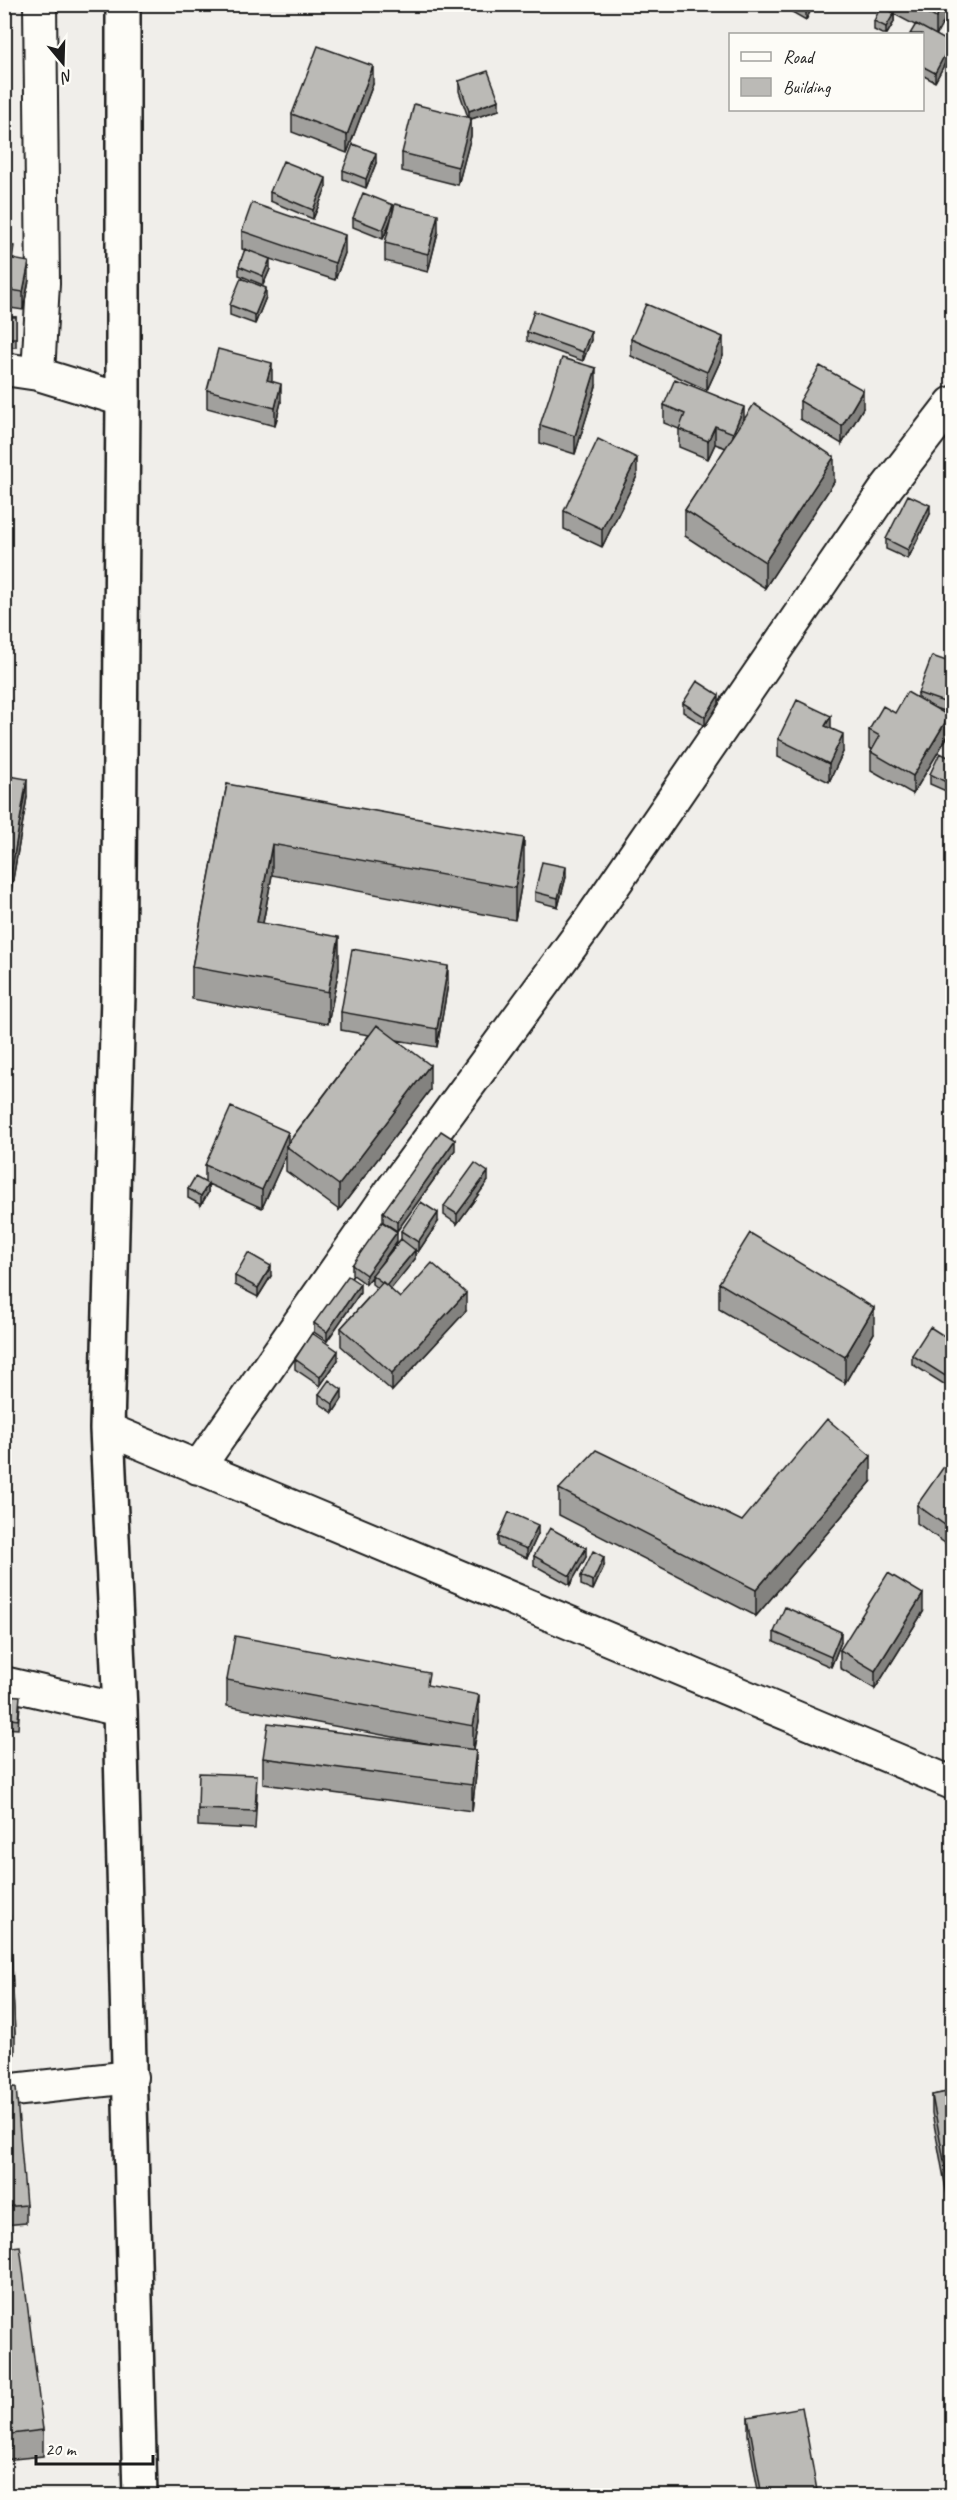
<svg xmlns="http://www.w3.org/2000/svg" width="957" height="2500" font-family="Caveat,sans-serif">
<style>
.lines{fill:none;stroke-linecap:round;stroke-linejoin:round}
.street-casing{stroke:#1c1c1c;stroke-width:36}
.secondary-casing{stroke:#1c1c1c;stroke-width:38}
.street{stroke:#fdfcf7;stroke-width:32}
.secondary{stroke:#fdfcf7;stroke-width:33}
.wall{fill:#a1a09d;stroke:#1c1c1c;stroke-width:1.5}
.shaded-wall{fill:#83827f;stroke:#1c1c1c;stroke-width:1.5}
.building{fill:#bbbab6;stroke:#1c1c1c;stroke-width:1.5}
</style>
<rect width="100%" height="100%" fill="#f0eeea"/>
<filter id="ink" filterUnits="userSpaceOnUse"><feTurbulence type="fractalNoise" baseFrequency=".0167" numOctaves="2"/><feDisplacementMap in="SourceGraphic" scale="12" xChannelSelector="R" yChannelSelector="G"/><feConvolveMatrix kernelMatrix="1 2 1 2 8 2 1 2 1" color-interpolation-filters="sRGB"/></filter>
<g filter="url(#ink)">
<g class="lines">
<!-- street casing -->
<g class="street-casing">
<path id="street" d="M4,369L38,374L123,400
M38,374L43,283L40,4
M107,1429L952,1783
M198,1468L391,1191L588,923L887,487L952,403
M4,1683L120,1710
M4,2091L131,2077"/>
</g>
<!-- secondary casing -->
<g class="secondary-casing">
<path id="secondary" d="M123,4V400L118,993L107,1429L120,1710L140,2496"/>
</g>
<!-- street -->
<use href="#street" class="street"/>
<!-- secondary -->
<use href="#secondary" class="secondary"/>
</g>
<!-- wall -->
<path class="wall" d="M778,4H814L806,20Z
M892,4H952V20L946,17L936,35L951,52L935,82L922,75V34L915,25L894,14V22L887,34H882L874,30V21L892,11Z
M459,81L499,110L471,119V136L458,185L402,171V153L468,117L459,91Z
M373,84L347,153L292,132V114Z
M376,163L366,188L343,179V170Z
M326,188L313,219L270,201V192Z
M393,212L438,232L428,272L385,261V243L392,219L383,239L353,227V218Z
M242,231L345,253L335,280L264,257L270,269L263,285L239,275V266L245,250L242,249Z
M4,245L29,280L23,310L4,307Z
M266,297L255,324L230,315V305Z
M4,317H16V347H4Z
M527,332L591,340L583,361L527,341Z
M631,339L723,355L707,390L631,356Z
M271,382L281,402L275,426L207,408V390Z
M596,386L575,454L540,443V425Z
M800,401L863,408L842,444L800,419Z
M664,405L744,421L834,482L765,588L685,536V510L726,448L715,444L708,459L679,447V429L664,423Z
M637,476L602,547L564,529V511Z
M930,514L908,559L886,549V539Z
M952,663L947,712L935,708L949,734L913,794L871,770V752L873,750L869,748V730L918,698V693Z
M683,703L719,704L705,726L683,712Z
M778,739L843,752L829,782L778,757Z
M952,759L948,792L930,784V774Z
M4,775L27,797L11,891L4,890Z
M227,784L524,870L515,920L272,875L263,923L339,969L328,1024L192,999V967Z
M566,877L558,907L535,901V892Z
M448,984L437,1047L397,1040L430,1090L339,1210L286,1171V1155L262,1208L208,1184V1193L201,1205L188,1198V1189L205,1182V1165L288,1143L369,1035L341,1030V1012Z
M455,1150L397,1231L383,1222V1212Z
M488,1181L457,1224L444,1215V1206Z
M438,1222L418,1252L415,1250V1259L390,1289L400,1298L466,1311L392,1391L341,1346V1328L377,1288L372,1284V1277L366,1284L352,1274V1265L397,1241L384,1259L401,1239V1231Z
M235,1276H271L258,1297L235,1285Z
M719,1283L874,1333L845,1383L719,1309Z
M360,1293L327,1341L314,1332V1323Z
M952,1341V1378L947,1386L912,1364V1355Z
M295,1359L338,1360L320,1386L295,1369Z
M319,1394L342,1399L333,1413L319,1403Z
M952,1460V1548L917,1523V1505Z
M871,1482L756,1616L559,1515V1489L742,1521Z
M538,1534L527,1558L498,1546V1537Z
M534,1556L586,1557L570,1585L534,1565Z
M604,1566L593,1590L581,1585V1576Z
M923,1612L875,1689L840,1668V1650Z
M774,1632L841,1642L831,1667L774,1642Z
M227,1680L429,1686L479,1721L474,1749L476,1775L472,1811L263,1784V1758L436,1745L227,1706Z
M4,1695L20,1705L18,1729L4,1728Z
M257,1793L255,1829L198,1826V1809Z
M4,1865L9,1907L15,2036V2054L4,2055Z
M4,2088L26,2205V2223L4,2225Z
M952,2091V2194L947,2195L932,2113V2095Z
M4,2248L43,2430V2456L4,2460Z
M748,2417L818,2496H759L748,2435Z"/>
<!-- shaded-wall -->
<path class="shaded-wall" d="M806,4H814L806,20Z
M943,4H946V17L936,36V18Z
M894,13V22L887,34H886V27Z
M951,43V52L935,82V73Z
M373,66V84L347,153V135Z
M499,100V110L471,119V136L458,185V167L469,120V111Z
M376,153V163L366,188V179Z
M326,178V188L313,219V210Z
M393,205V214L383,239V230Z
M438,214V232L428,272V254Z
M345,235V253L335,280V263Z
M270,259V269L263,285V276Z
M29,262V280L23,310V292Z
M266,288V297L255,324V315Z
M591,331V340L583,361V352Z
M723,337V355L707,390V372Z
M272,363V381L267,398V380Z
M596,368V386L575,454V436Z
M281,384V402L275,426V408Z
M863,390V408L842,444V426Z
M744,407V425L733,451V433Z
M715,426V444L708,459V441Z
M7,427V445L4,466V448Z
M834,457V482L765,588V562Z
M637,458V476L602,547V529Z
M930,505V514L908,559V550Z
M952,690V700L947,712V703Z
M719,695V704L705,726V717Z
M831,716V734L825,726Z
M949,716V734L913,794V776Z
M843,734V752L829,782V764Z
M952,774V783L948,792V783Z
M27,779V797L11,891V873Z
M524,838V870L515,920V888Z
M272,844V875L257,954V922Z
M566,867V877L558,907V898Z
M339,937V969L328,1024V992Z
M448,966V984L437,1047V1029Z
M9,999V1017L4,1088V1070Z
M430,1065V1090L339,1210V1185Z
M288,1132V1147L286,1146V1155L262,1208V1190Z
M455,1140V1150L397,1231V1222Z
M488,1172V1181L457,1224V1214Z
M208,1184V1193L201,1205V1196Z
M438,1213V1222L418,1252V1242Z
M397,1232V1241L373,1275H372V1277L366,1284V1275Z
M415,1250V1259L386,1295V1286Z
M271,1266V1276L258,1297V1288Z
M360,1284V1293L327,1341V1332Z
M466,1293V1311L392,1391V1373Z
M874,1308V1333L845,1383V1357Z
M338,1351V1360L320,1386V1377Z
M952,1369V1378L947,1386V1377Z
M342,1390V1399L333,1413V1404Z
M871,1456V1482L756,1616V1590Z
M538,1525V1534L527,1558V1549Z
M586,1548V1557L570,1585V1576Z
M604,1557V1566L593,1590V1581Z
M923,1594V1612L875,1689V1671Z
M841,1632V1642L831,1667V1657Z
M479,1695V1721L473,1752V1726Z
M476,1750V1775L472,1811V1785Z"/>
<!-- building -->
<path class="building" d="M910,4H943L936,18Z
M881,6L894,13L886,27L874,21Z
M916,24L951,43L935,73L922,66V34H910Z
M318,46L373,66L347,135L292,114Z
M488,71L499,100L469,111L459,81Z
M414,104L471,118L458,167L402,153Z
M353,144L376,153L366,179L343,170Z
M283,161L326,178L313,210L270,192Z
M363,193L393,205L383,230L353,218Z
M252,203L345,235L335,263L242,231Z
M395,204L438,214L428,254L385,243Z
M4,245L14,246L12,259L29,262L23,292L4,289Z
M245,249L270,259L263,276L239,266Z
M241,278L266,288L255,315L230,305Z
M646,304L723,337L707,372L631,339Z
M534,311L591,331L583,352L527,332Z
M4,317H16V338H4Z
M218,349L272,363L267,380L281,384L275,408L207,390Z
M562,358L596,368L575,436L540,425Z
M820,366L863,390L842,426L800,401Z
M675,379L744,407L733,433L715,426L708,441L679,429L685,414L664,405Z
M754,404L834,457L765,562L685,510Z
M4,427H7L4,448Z
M598,439L637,458L602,529L564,511Z
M908,495L930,505L908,550L886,539Z
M932,656L952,663V690L947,703L918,693Z
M697,681L719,695L705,717L683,703Z
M907,692L949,716L913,776L871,752L880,736L869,730L883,706L895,713Z
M797,700L831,716L825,726L843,734L829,764L778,739Z
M940,753L952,759V774L948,783L930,774Z
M4,775L27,779L11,873L4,872Z
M227,784L524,838L515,888L272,844L257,922L339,937L328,992L192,967Z
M542,862L566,867L558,898L535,892Z
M352,949L448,966L437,1029L341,1012Z
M4,999H9L4,1070Z
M377,1025L430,1065L339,1185L286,1146Z
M231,1107L288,1132L262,1190L205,1165Z
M441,1131L455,1140L397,1222L383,1212Z
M475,1163L488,1172L457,1214L444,1206Z
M195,1177L208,1184L201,1196L188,1189Z
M421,1202L438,1213L418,1242L401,1231Z
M382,1222L397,1232L366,1275L352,1265Z
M750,1233L874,1308L845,1357L719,1283Z
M401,1239L415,1250L386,1285L372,1275Z
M248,1253L271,1266L258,1288L235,1276Z
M432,1263L466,1293L392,1373L341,1328L383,1282L400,1298Z
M348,1276L360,1284L327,1332L314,1323Z
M930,1327L952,1341V1369L947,1377L912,1355Z
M312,1333L338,1351L320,1377L295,1359Z
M329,1380L342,1390L333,1404L319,1394Z
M827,1419L871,1456L756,1590L559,1489L596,1450L742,1521Z
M950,1458L952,1460V1530L917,1505Z
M509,1512L538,1525L527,1549L498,1537Z
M550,1528L586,1548L570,1576L534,1556Z
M593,1551L604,1557L593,1581L581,1576Z
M888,1573L923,1594L875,1671L840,1650Z
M785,1607L841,1632L831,1657L774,1632Z
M235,1636L429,1673L427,1685L479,1695L473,1726L227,1680Z
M4,1695L20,1696L18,1720L4,1718Z
M268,1723L476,1750L472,1785L263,1758Z
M199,1773L257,1775L255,1811L198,1809Z
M4,1865H6L9,1907H4Z
M4,1916H10L15,2036L4,2037Z
M16,2087L26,2205L4,2207V2088Z
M952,2091V2176L947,2177L932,2095Z
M20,2246L43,2430L4,2435V2248Z
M802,2407L818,2496H762L748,2417Z"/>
</g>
<!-- margin -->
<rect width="957" height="2500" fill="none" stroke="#fdfcf7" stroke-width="24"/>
<rect x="12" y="12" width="933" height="2476" fill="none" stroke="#1c1c1c" stroke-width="2" filter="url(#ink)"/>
<!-- legend -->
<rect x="729" y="33" width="195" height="78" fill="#fdfcf7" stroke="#a3a29f" stroke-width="1.5"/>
<rect x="741" y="52" width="30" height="9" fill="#fdfcf7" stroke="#a3a29f" stroke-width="1.5"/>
<text x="783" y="63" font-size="18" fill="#1c1c1c">Road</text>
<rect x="741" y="78" width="30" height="18" fill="#bbbab6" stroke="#a3a29f" stroke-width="1.5"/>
<text x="783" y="93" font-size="18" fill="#1c1c1c">Building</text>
<!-- north arrow -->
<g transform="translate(63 63) rotate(161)" stroke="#fdfcf7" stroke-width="4.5" paint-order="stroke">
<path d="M0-4.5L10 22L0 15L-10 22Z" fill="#1c1c1c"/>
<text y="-9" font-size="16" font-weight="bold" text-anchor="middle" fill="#1c1c1c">N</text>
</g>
<!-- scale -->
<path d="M36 2455v9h117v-9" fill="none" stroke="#1c1c1c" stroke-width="3"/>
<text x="45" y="2455" font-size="18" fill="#1c1c1c" stroke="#fdfcf7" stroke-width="4.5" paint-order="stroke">20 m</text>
</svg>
